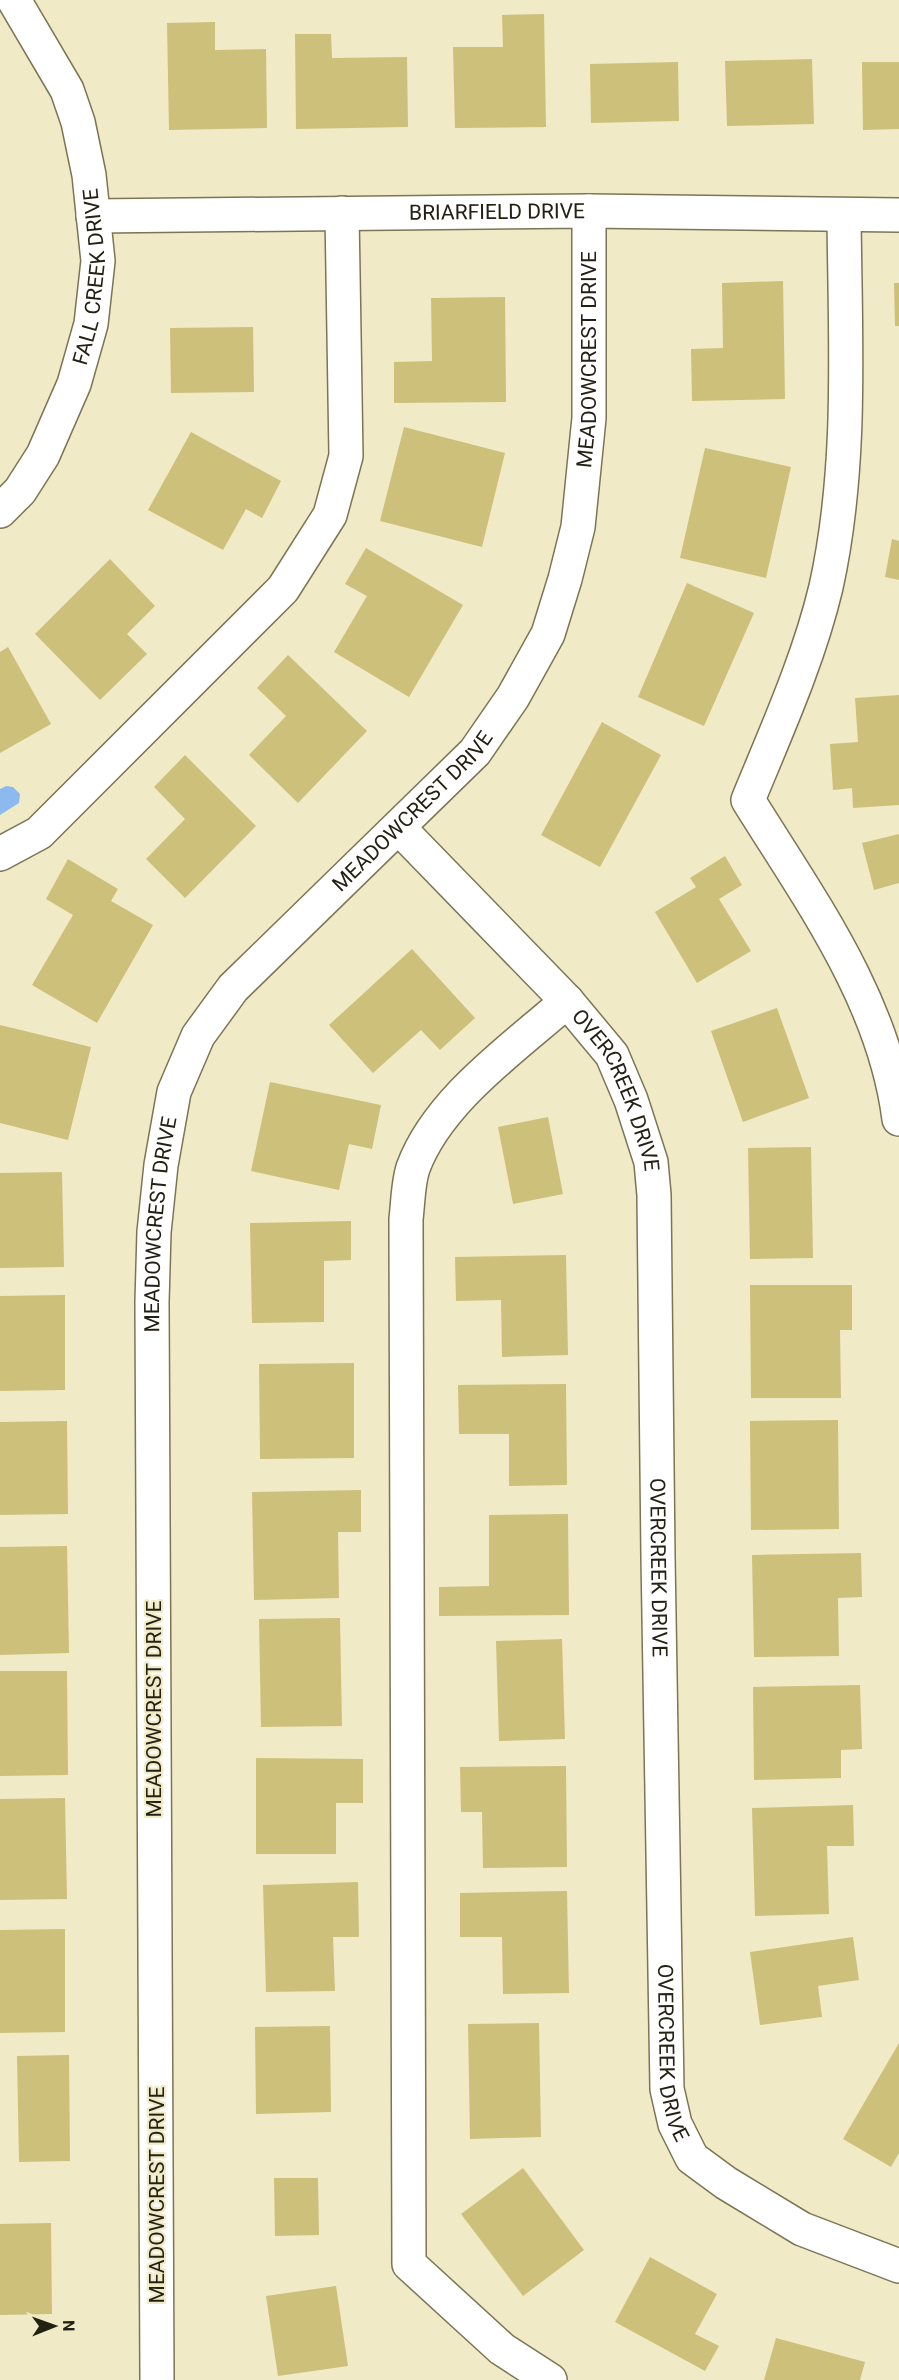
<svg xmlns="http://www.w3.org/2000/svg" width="899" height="2380" font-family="Roboto,sans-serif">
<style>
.water{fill:#8cbaee}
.building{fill:#cdc07b}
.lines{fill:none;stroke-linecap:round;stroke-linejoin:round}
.minor-casing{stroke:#7b7555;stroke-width:36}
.minor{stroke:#fff;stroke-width:33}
.labels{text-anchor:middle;stroke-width:4.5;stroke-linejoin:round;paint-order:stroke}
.street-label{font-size:21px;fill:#232114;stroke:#f0eac6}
</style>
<rect width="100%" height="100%" fill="#f0eac6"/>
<!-- water -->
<path class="water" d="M6,786L13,787L20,794L19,803L0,815V789Z"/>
<!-- building -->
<path class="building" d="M544,14L546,127L455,128L453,47H503L502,15Z
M215,22V50L266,49L267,128L169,130L167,23Z
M295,34H331L332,58L407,57L408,127L296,129Z
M812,59L814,124L727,126L725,61Z
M678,62L679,121L591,123L590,64Z
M862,62H899V129L863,130Z
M783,281L785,399L692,401L691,349L723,348L722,283Z
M894,283H899V326H895Z
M505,297L506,402L394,403V362L432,361L431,298Z
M253,327L254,392L171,393L170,328Z
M404,427L505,453L482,547L380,521Z
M191,432L281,481L262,518L246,509L223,550L148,510Z
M705,448L791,467L766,578L680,558Z
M892,539L899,541V580L885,577Z
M366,548L463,605L409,697L334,652L367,596L345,584Z
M110,559L155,606L127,634L147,654L100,700L35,634Z
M687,583L754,613L704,726L638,697Z
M8,647L51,724L0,753V652Z
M288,655L367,731L298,803L249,755L286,716L257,688Z
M899,695V805L853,808L852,788L833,790L830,744L858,742L855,698Z
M602,722L661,755L600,867L541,835Z
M185,755L256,826L185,898L146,859L185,819L154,787Z
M899,834V883L874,890L862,843Z
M725,856L742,885L719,899L751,951L697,983L655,912L696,887L690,878Z
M68,859L118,889L111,901L153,925L97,1023L32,985L73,915L46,899Z
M412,949L475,1018L440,1050L421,1030L373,1073L329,1025Z
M777,1008L809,1098L743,1122L711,1031Z
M0,1025L91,1047L68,1140L0,1123Z
M270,1082L381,1105L372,1149L349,1144L339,1190L251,1171Z
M548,1117L563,1194L513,1204L498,1127Z
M811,1147L813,1258L750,1259L748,1148Z
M62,1172L64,1267L0,1268V1173Z
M351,1221V1260L324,1261V1322L252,1323L250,1223Z
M566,1255L568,1355L502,1357L501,1300L456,1301L455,1257Z
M750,1285H852V1330H840L841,1398H751Z
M65,1295V1390L0,1391V1296Z
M354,1363V1458L260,1459L259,1364Z
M566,1384L567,1485L509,1486V1434H459L458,1385Z
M838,1420L839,1529L751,1530L750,1421Z
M67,1421L68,1514L0,1515V1422Z
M361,1490V1532H338L339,1598L254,1600L252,1492Z
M568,1514L569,1615L439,1616V1587L489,1586V1515Z
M67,1546L69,1653L0,1655V1547Z
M861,1553L862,1597L838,1598L839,1656L754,1657L752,1555Z
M340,1618L342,1726L261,1727L259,1619Z
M562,1639L565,1739L499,1741L496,1641Z
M0,1671H67L68,1775L0,1776Z
M860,1685L862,1749L841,1750V1778L754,1780L753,1687Z
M256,1758L363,1759V1803H336V1854H256Z
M566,1766L567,1867L483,1868L482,1812H461L460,1767Z
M65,1798L67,1899L0,1900V1799Z
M853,1805L854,1846H827L829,1914L755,1916L752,1808Z
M358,1882L359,1937H333L335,1991L266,1992L263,1885Z
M567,1891L569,1993L503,1994L502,1937H460V1893Z
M65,1929V2032L0,2033V1930Z
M853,1937L859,1980L818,1986L822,2017L760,2025L750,1952Z
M539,2023L541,2137L470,2139L468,2024Z
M330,2026L331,2112L256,2114L255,2027Z
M899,2043V2153L891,2167L843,2139Z
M69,2055L70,2161L19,2162L17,2056Z
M523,2168L584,2250L523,2296L461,2214Z
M274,2178H318L319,2235L275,2236Z
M51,2223L52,2314L0,2315V2224Z
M650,2257L717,2294L695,2334L719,2346L705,2371L615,2322Z
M336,2286L348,2366L278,2376L266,2296Z
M776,2338L865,2362L860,2380H764Z"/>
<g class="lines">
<!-- minor casing -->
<g class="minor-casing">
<g id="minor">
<path d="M844,215C845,338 853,465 826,587C809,659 776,732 748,800C810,900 884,1000 899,1119"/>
<path id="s1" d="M93,216L589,211L899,215"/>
<path id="s2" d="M0,511L20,491L43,455L74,384L91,324L98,261L89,175L78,122L67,90L14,0"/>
<path id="s3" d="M399,828L567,1001L612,1055L631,1100L651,1162L654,1195L658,1557L667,2089L675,2124L692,2158L726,2183L802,2229L899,2266"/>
<path d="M0,854L39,833L283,589L330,515L346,456L342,213"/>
<path id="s4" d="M157,2380L152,1302L154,1232L161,1165L174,1092L198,1036L233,988L475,752L513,697L548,634L565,579L578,527L589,418V211"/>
<path d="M550,2380L502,2349L409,2264L406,1219C408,1203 408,1183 413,1168C438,1100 514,1048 567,1001"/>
</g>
</g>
<!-- minor -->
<use href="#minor" class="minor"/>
</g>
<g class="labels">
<!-- street labels -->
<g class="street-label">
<text dy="7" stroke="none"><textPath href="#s1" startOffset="404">BRIARFIELD DRIVE</textPath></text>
<text dy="7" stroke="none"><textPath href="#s2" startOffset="258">FALL CREEK DRIVE</textPath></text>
<text dy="7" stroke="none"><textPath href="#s4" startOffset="2166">MEADOWCREST DRIVE</textPath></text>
<text dy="7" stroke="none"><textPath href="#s4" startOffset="1662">MEADOWCREST DRIVE</textPath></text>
<text dy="7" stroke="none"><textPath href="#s3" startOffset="345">OVERCREEK DRIVE</textPath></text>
<text dy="7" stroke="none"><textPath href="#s4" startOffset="1156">MEADOWCREST DRIVE</textPath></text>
<text dy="7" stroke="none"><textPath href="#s3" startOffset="831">OVERCREEK DRIVE</textPath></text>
<text transform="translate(154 1709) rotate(-90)" y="7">MEADOWCREST DRIVE</text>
<text dy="7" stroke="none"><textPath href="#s3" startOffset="1317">OVERCREEK DRIVE</textPath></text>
<text transform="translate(157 2195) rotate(-90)" y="7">MEADOWCREST DRIVE</text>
</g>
</g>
<!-- north arrow -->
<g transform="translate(54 2326) rotate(89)" stroke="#f0eac6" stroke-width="4.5" paint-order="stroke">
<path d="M0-4.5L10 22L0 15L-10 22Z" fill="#232114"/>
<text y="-9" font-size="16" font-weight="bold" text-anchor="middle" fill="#232114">N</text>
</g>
</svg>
